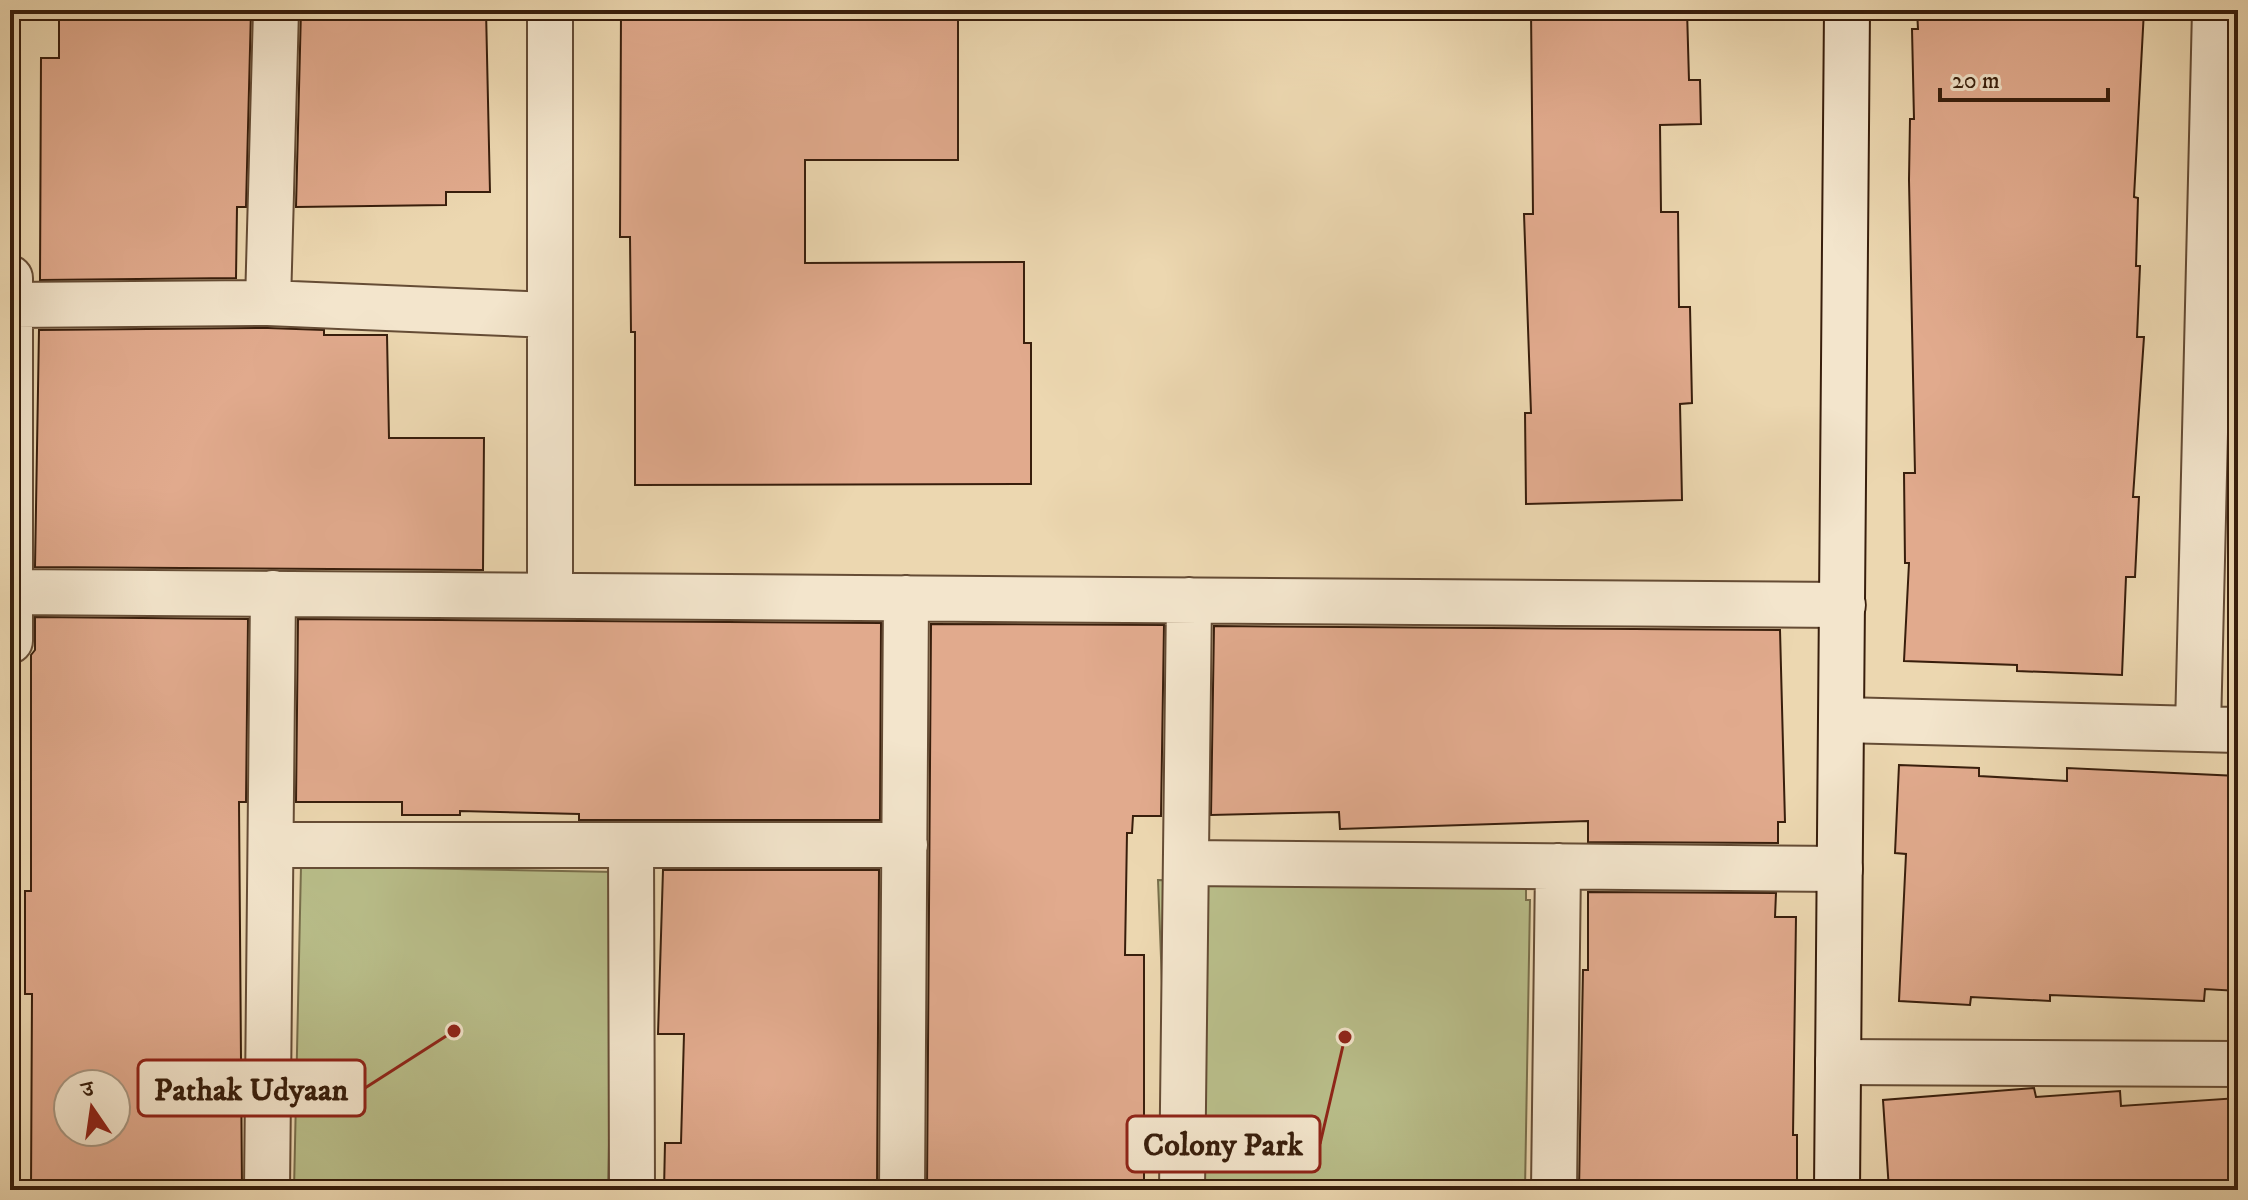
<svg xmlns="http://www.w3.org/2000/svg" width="2248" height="1200" font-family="'IM FELL DW Pica','Noto Serif Devanagari',serif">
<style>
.green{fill:#b9be8a;stroke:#786e4b;stroke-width:2}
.building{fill:#e1aa8d;stroke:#381e0c;stroke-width:2;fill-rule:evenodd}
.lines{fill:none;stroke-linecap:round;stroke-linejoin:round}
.street-casing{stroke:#654c35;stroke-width:48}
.secondary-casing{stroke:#381e0c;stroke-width:48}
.street{stroke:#f3e5cc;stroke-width:44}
.secondary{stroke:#f3e5cc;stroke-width:44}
.leader{fill:none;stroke:#8f2418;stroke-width:3}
.callout-dot{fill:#8f2418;stroke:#f3e5cc;stroke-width:3}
.callout{fill:#f3e5cc;stroke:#8f2418;stroke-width:3}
.callout-label{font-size:32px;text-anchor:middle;font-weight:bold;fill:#381e0c}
</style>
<rect width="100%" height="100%" fill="#ecd7b0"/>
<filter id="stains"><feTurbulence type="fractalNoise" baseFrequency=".0025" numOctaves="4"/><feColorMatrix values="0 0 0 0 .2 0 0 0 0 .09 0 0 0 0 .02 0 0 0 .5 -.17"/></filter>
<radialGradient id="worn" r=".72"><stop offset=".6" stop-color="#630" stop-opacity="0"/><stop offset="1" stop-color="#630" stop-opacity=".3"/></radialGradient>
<!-- green -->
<path class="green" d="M301,866L615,872L608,1190H294Z
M1158,880L1526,885V900H1530L1525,1190H1170Z"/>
<!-- building -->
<path class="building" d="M59,10H251L246,207H237L236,278L40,280L41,58H59Z
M301,10H486L490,192H446V205L296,207Z
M621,10H958V160H805V263L1024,262V343H1031V484L635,485V332H631L630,237H620Z
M1531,10H1687L1689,80H1700L1701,124L1660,125L1661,212H1678L1679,307H1690L1692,403L1680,404L1682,500L1526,504L1525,413H1531L1524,214H1533Z
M1917,10H2144L2134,197L2138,198L2136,266H2140L2137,337H2144L2133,497H2139L2135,577H2126L2122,675L2017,671V665L1904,661L1909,563H1905L1904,473H1915L1909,180L1910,119H1914L1912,29H1918Z
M268,328L324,330V335H387L389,438H484L483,570L35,567L39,330Z
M35,617L248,619L246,802H239L242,1190H31L32,994H25V891H31V655L35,650ZM68,1084H116V1132H68Z
M298,619L881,623L880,820H579V814L460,811V815H402V802H296Z
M931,624L1164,625L1161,816H1133L1132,833H1127L1125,955H1144V1190H927Z
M1214,626L1780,630L1785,822H1778V843L1588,842V821L1340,829L1339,812L1211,815Z
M1899,765L1979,768V776L2067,781V768L2238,776V991L2205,989L2204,1001L2050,995V1001L1971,997L1970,1005L1899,1001L1906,854L1895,853Z
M663,870H879L877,1190H664L665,1143H681L684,1034H658Z
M1588,892L1776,893L1775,917H1796L1793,1135H1797V1190H1579L1583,970H1588Z
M2034,1088L2036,1097L2120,1091L2121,1106L2238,1098V1190H1889L1883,1100Z"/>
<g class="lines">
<!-- street casing -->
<g class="street-casing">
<path id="street" d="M10,278V641
M268,303L276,10
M10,305L268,303L550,315
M10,592L1843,605
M550,595V10
M1841,720L2238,730
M2198,729L2215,10
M272,845H905
M631,845L632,1190
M1186,863L1840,869
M1838,1062L2238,1064
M267,1190L273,593
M902,1190L906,598
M1182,1190L1189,600
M1554,1190L1558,866"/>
</g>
<!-- secondary casing -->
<g class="secondary-casing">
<path id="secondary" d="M1837,1190L1847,10"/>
</g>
<!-- street -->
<use href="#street" class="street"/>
<!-- secondary -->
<use href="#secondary" class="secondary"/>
</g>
<!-- callouts -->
<path class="leader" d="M454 1031L365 1088M1345 1037L1320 1144"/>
<g class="callout-dot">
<circle cx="454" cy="1031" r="8"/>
<circle cx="1345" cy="1037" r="8"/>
</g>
<g class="callout">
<rect x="138" y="1060" width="227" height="56" rx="8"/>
<rect x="1127" y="1116" width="193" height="56" rx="8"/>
</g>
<g class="callout-label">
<text x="251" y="1100">Pathak Udyaan</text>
<text x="1223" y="1155">Colony Park</text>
</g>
<!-- margin -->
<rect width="2248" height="1200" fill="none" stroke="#ecd7b0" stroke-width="40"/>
<rect x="12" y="12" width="2224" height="1176" fill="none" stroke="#381e0c" stroke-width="4"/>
<rect x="20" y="20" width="2208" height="1160" fill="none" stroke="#381e0c" stroke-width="2"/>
<!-- north arrow -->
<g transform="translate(92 1108) rotate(347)"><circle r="38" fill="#f3e5cc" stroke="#a8957f" stroke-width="2"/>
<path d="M0-6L14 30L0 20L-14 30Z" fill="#8f2418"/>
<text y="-12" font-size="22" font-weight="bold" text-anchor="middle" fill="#381e0c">उ</text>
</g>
<!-- scale -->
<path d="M1940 88v12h168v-12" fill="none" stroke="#381e0c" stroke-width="4"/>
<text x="1952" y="88" font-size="24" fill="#381e0c" stroke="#f3e5cc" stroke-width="6" paint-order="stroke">20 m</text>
<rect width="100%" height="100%" filter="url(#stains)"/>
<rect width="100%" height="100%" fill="url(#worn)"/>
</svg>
